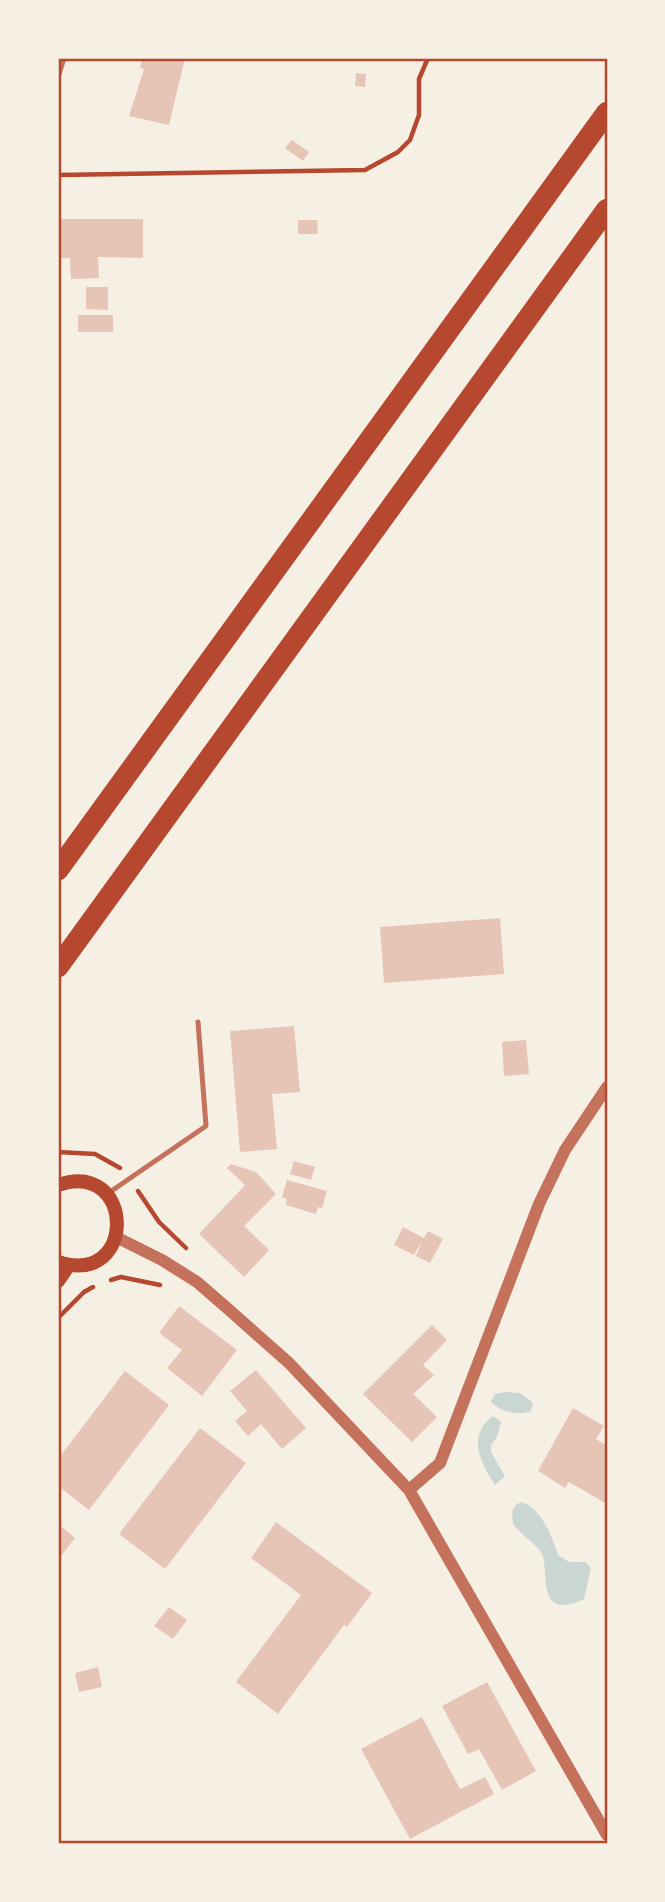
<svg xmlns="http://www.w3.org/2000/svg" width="665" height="1902" font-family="'Source Sans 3',sans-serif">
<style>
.water{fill:#c9d6d2}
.building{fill:#e6c5b7}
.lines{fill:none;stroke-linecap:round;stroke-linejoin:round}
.path{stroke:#b5482f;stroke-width:4.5}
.service{stroke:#c5725c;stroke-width:5}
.minor{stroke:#c5725c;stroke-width:7}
.tertiary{stroke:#c5725c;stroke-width:12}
.secondary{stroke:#b5482f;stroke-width:14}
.motorway{stroke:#b5482f;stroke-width:21}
.neatline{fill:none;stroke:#b5482f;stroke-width:2.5}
</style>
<rect width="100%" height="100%" fill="#f6efe4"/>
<!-- water -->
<path class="water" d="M505,1392L520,1393L533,1403L531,1411C519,1416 501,1412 491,1402L495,1394Z
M493,1416L501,1422L497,1437L491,1445V1452L505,1476L495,1485C481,1463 466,1436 493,1416Z
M522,1502C542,1509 552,1537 558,1555L569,1562H586L591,1568L584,1599C533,1623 551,1568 541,1552C534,1542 521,1535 513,1524L512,1511L517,1504Z"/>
<!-- building -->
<path class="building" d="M143,58H185L169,125L129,116L144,69L140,68Z
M356,73L366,74L365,87L355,86Z
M292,140L309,152L303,161L285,148Z
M58,219H143V258L98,257L99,278L71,279L70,258H58Z
M298,220H317L318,234H298Z
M86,287H108V310L86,309Z
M78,315H113V332H78Z
M500,918L504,974L384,983L380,927Z
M294,1026L300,1092L272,1094L277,1149L240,1152L230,1031Z
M526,1040L529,1074L504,1076L502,1042Z
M294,1161L315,1167L311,1180L290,1174Z
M231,1164L256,1172L276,1194L244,1226L269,1250L244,1277L199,1234L245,1185L227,1168Z
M287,1180L327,1191L322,1208L318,1207L316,1214L286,1205L287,1199L282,1197Z
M403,1227L424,1238L428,1231L443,1239L430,1263L416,1256L422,1241L414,1255L394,1245Z
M179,1306L237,1350L202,1396L167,1368L182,1350L159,1333Z
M432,1325L447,1340L423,1365L434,1375L413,1394L437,1417L412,1442L363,1394Z
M256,1370L306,1428L282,1449L261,1424L248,1436L235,1421L247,1411L230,1391Z
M125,1371L169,1405L89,1510L58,1486V1459Z
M573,1408L604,1426L596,1439L607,1446V1504L569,1482L565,1488L538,1471Z
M200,1428L246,1463L165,1569L119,1534Z
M276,1522L372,1593L347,1627L344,1625L278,1714L236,1682L301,1595L251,1558Z
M58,1524L75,1538L58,1560Z
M169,1607L187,1620L173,1639L154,1626Z
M98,1667L102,1687L79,1692L75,1673Z
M487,1682L536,1771L502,1790L479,1749L468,1754L442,1706Z
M422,1717L460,1789L485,1777L494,1794L410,1839L361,1749Z"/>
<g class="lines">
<!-- path -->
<path class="path" d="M58,175L365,170L398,152L410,140L419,115V79L428,58
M58,1152L95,1154L120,1168
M138,1191L159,1222L186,1248
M111,1280L121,1277L160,1285
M58,1318L84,1292L93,1287"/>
<!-- service -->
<path class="service" d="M107,1194L206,1126L198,1022"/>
<!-- minor -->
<path class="minor" d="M58,74L63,58"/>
<!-- tertiary -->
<path class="tertiary" d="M116,1237L162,1260L197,1282L227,1308L289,1363L409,1490L607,1835
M409,1490L440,1463L539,1204L565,1150L607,1087"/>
<!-- secondary -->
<path class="secondary" d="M58,1185C135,1158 138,1288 58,1262
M58,1281L69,1265"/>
<!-- motorway -->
<path class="motorway" d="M58,870L607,112
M58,967L607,209"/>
</g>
<!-- border -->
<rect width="665" height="1902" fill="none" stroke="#f6efe4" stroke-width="119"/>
<rect x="60" y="60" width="546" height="1782" class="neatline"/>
</svg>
